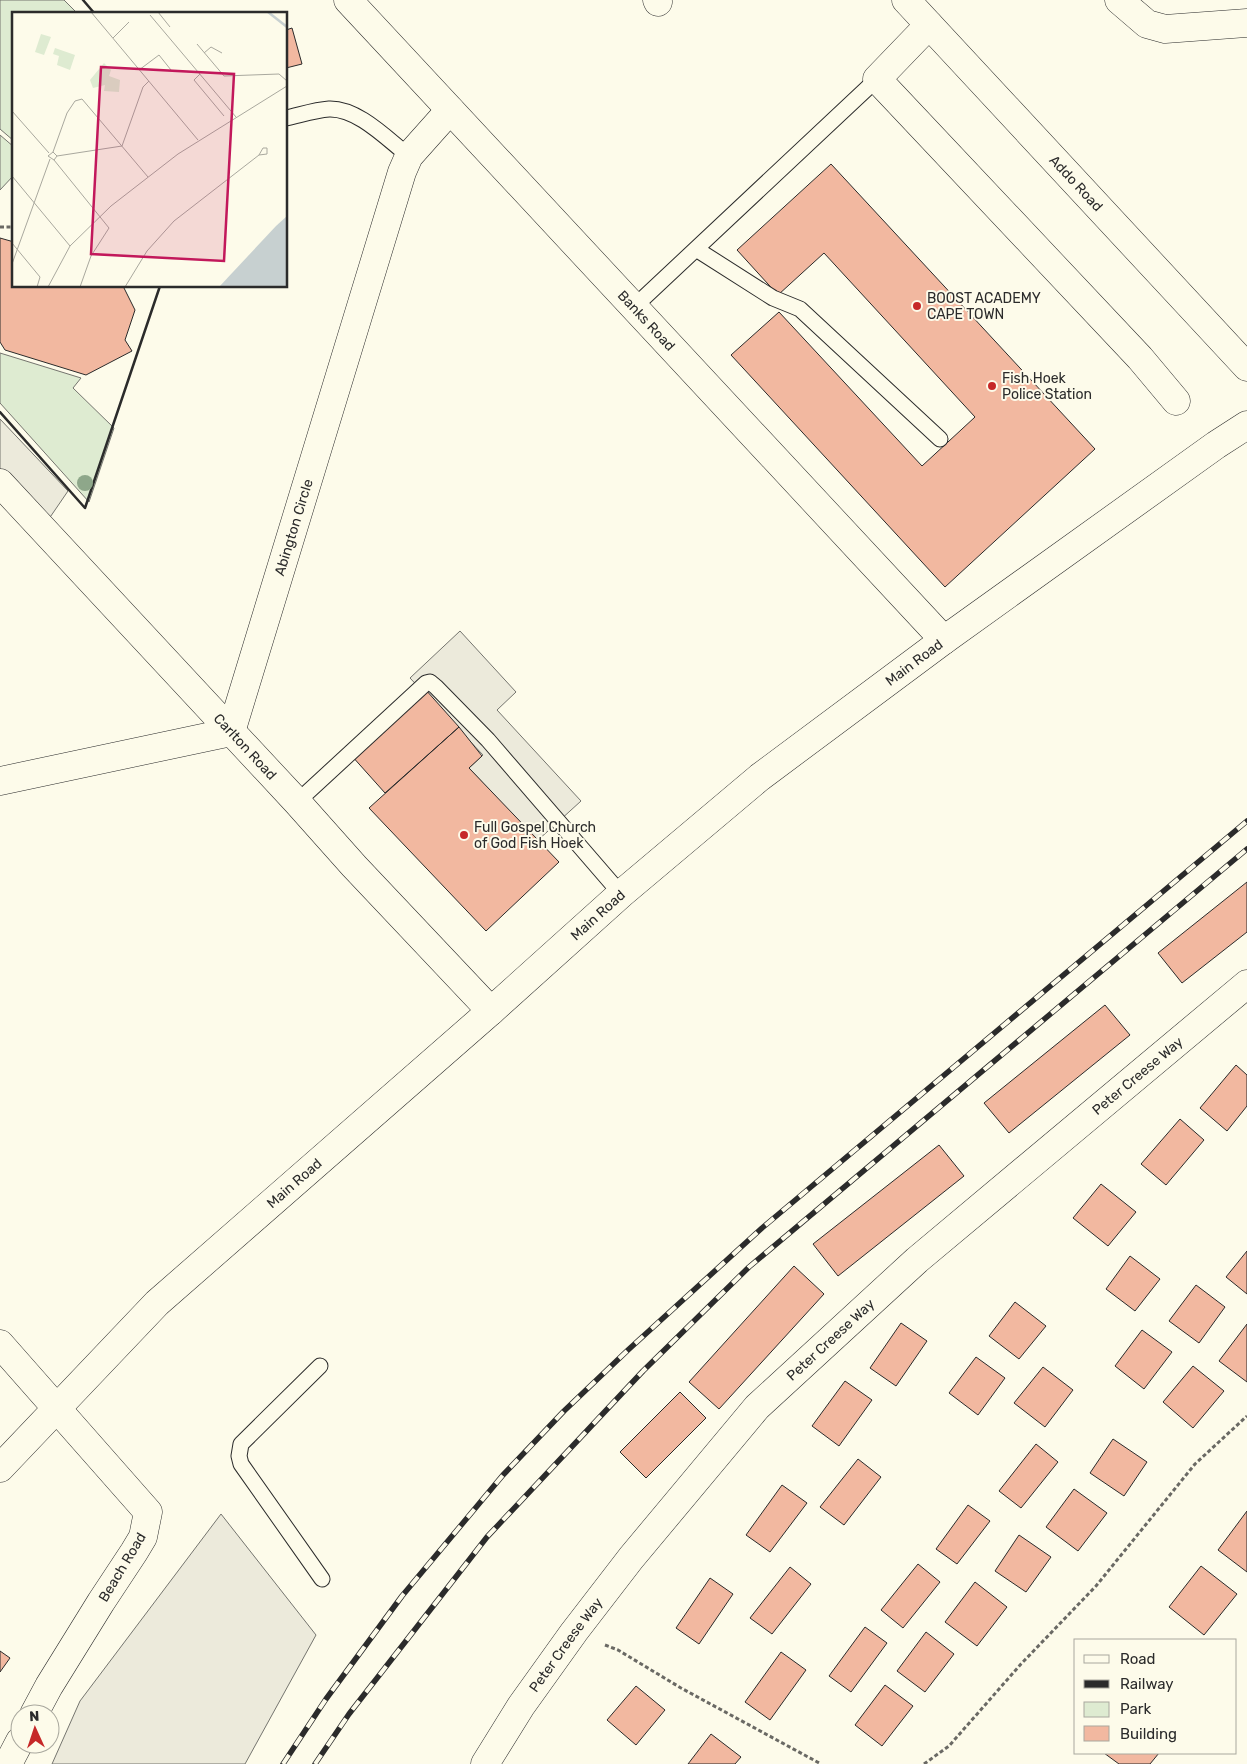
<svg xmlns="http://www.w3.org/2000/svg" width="1247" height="1764" font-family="Rubik,sans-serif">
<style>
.green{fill:#deebd1;stroke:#74746e}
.parking{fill:#eceadb;stroke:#74746e}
.building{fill:#f2b8a0;stroke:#2b2b2b}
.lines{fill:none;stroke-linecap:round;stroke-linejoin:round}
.lane-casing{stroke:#2b2b2b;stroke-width:17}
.street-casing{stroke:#2b2b2b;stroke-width:29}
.primary-casing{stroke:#2b2b2b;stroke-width:29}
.path{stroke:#6a6964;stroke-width:3;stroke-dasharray:4 2.5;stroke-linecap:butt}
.lane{stroke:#fdfbea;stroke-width:15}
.street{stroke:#fdfbea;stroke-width:28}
.primary{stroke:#fdfbea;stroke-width:28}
.rail-casing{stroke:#2b2b2b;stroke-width:5.5}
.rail{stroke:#fdfbea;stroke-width:4;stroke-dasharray:11;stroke-linecap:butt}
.wall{stroke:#2b2b2b;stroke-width:2.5}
.tree{fill:#8ea78a}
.poi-dot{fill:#c62828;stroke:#fdfbea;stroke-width:2}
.labels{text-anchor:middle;stroke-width:4;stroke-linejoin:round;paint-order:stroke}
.street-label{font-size:14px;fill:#2b2b2b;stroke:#fdfbea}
.poi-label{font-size:14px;fill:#2b2b2b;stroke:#fdfbea;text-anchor:start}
.inset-river{fill:none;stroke:#c7d0d0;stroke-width:2.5}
.inset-road{fill:none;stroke:#a9a89e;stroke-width:1}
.view{fill:#c2185b;fill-opacity:0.15;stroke:#c2185b;stroke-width:2.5}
.inset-edge{fill:none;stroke:#2b2b2b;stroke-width:2.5}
</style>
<rect width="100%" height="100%" fill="#fdfbea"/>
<!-- green -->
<path class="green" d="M0,0H64L78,14H14V141L0,129Z
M0,135L14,147V175L0,190Z
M0,353L81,378L73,388L114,428L89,502L0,403Z"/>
<!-- parking -->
<path class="parking" d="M0,419L68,491L42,529L0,483Z
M460,631L516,692L497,710L581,801L537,841L469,768L483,755L410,678Z
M221,1514L316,1635L245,1764H52L80,1701Z"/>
<!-- building -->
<path class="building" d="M292,28L302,64L286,68V30Z
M831,164L1095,449L945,587L731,355L779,312L922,466L975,417L824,253L778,295L737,250Z
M0,238L14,242V286H123L135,310L125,340L132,351L86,375L5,350L0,342Z
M425,689L459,727L385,793L351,755Z
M459,727L482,756L469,768L559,862L486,931L369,808Z
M1247,882V932L1182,983L1158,953Z
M1105,1005L1130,1035L1009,1133L984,1103Z
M1236,1065L1247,1075V1106L1227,1131L1200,1108Z
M1180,1119L1204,1140L1166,1185L1141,1164Z
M939,1145L964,1176L838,1276L813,1244Z
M1101,1184L1136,1212L1108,1246L1073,1218Z
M1247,1251V1294L1226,1277Z
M1130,1256L1160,1279L1135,1311L1106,1289Z
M794,1266L824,1294L719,1409L689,1382Z
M1196,1285L1225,1307L1199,1343L1169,1321Z
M1015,1302L1046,1326L1019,1359L989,1336Z
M901,1323L927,1341L896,1386L870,1368Z
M1247,1324V1382L1219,1361Z
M1142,1330L1172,1352L1144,1389L1115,1366Z
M976,1357L1005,1378L978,1415L949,1393Z
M1193,1366L1224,1391L1193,1428L1163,1402Z
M1043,1367L1073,1390L1045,1427L1014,1403Z
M845,1381L872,1400L839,1446L812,1426Z
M680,1392L706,1418L646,1478L620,1452Z
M1113,1439L1147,1462L1124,1496L1090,1473Z
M1036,1444L1058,1462L1021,1508L999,1491Z
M858,1459L881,1477L844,1525L820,1507Z
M782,1485L807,1503L770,1552L746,1535Z
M1074,1489L1107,1513L1078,1551L1046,1527Z
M968,1505L990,1521L957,1564L936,1549Z
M1247,1511V1572L1218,1550Z
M1019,1535L1051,1557L1026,1592L995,1571Z
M918,1564L940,1582L903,1628L881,1610Z
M1201,1566L1237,1594L1204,1635L1169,1607Z
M790,1567L811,1584L772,1634L750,1618Z
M710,1578L733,1594L699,1644L676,1628Z
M975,1582L1007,1607L977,1646L945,1622Z
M865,1627L887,1643L851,1692L829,1676Z
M926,1632L954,1654L925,1692L897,1671Z
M0,1651L10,1658L0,1672Z
M781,1652L806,1670L770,1720L745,1702Z
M885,1685L913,1706L882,1746L855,1725Z
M636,1686L665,1710L636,1745L607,1720Z
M711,1734L741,1757L735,1764H688Z
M1104,1753H1159L1150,1764H1119Z"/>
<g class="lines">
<!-- lane casing -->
<g class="lane-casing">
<path id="lane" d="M286,118C300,115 315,110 329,109C358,108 387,139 409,156
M696,249L773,298L800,309L940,439
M634,307L877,79
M297,802L426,683L430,682L436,687L488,740L621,894
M320,1366L241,1444L239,1456L241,1464L322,1579"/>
</g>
<!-- street casing -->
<g class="street-casing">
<g id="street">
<path id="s1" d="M348,0L944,640"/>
<path d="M657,0L658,2"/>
<path id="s2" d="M906,0L1247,367"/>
<path d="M1119,0L1147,24L1165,29L1247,23"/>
<path d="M929,25L877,79L1140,358L1176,401"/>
<path id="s3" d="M0,483L297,802L354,866L491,1011"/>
<path id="s4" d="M231,732L402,172L409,156L450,110"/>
<path d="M0,781L231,732"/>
<path d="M0,1344L148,1512L143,1537L134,1552L101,1602L49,1686L34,1714"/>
<path d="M8,1764L20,1741"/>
<path id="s5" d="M485,1764L521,1706L574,1632L631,1558L757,1407L917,1260L1247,984"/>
</g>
</g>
<!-- primary casing -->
<g class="primary-casing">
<g id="primary">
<path id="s6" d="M0,1468L157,1303L491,1011L621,894L760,777L944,640L1216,445L1247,425"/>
</g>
</g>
<!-- path -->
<path class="path" d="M0,227H14
M605,1645L618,1650L681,1688L821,1764
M924,1764L949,1746L1021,1664L1096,1586L1195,1464L1247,1416"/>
<!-- lane -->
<use href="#lane" class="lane"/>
<!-- street -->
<use href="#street" class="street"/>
<!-- primary -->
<use href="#primary" class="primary"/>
<!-- rail casing -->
<g class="rail-casing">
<path id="rail" d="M283,1764L326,1699L402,1596L503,1475L564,1411L628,1350L762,1228L1247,821
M315,1764L349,1714L487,1537L643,1371L749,1267L1247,849"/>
</g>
<!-- rail -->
<use href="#rail" class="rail"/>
<!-- wall -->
<path class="wall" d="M83,0L95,14
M0,412L85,508L160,286"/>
</g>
<!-- trees -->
<circle class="tree" cx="85" cy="483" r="8"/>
<!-- markers -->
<g class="poi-dot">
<circle cx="917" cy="306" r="5"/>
<circle cx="992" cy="386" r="5"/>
<circle cx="464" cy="835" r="5"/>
</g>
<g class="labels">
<!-- street labels -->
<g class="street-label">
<text dy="5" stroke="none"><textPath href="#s2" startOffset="250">Addo Road</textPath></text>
<text dy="5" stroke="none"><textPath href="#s1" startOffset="438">Banks Road</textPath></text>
<text dy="5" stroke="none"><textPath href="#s4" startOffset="214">Abington Circle</textPath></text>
<text dy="5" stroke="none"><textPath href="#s6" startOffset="1220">Main Road</textPath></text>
<text dy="5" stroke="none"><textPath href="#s3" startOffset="360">Carlton Road</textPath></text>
<text dy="5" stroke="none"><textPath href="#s6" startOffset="815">Main Road</textPath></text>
<text dy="5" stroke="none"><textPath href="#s5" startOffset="954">Peter Creese Way</textPath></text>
<text dy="5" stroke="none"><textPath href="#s6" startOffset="410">Main Road</textPath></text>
<text dy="5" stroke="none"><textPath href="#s5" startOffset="549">Peter Creese Way</textPath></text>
<text transform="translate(122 1567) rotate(-59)" y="5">Beach Road</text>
<text dy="5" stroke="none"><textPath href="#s5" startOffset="144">Peter Creese Way</textPath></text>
</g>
<!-- poi labels -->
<g class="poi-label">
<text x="927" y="303">BOOST ACADEMY<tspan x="927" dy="16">CAPE TOWN</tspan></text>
<text x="1002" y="383">Fish Hoek<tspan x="1002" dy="16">Police Station</tspan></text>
<text x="474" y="832">Full Gospel Church<tspan x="474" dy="16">of God Fish Hoek</tspan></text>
</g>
</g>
<!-- overview -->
<g transform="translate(12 12)">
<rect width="275" height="275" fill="#fdfbea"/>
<path d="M29,22L39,25L32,43L23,40ZM43,36L63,43L58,58L45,53L47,44L41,42ZM92,51L99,58L97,64L108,68L107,80L92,79L93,73L81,76L78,68Z" fill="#deebd1"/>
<path d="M275,204V275H207L264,214Z" fill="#c7d0d0"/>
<path class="inset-river" d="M256,0L275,15"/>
<path class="inset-road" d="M79,0L186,128M146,0L158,15M138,3L224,105M101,26L117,10M185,32L212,64L267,62L275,69M192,41L199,35L210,41M127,58L147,43L159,58M188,62L182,68L212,104M0,99L37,141M110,134L131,75L137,69M41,140L55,101L63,89L70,87L136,165M45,144L41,140L36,144L42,148L45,144L110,134M42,148L97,216L79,244L68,275M0,164L58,234M0,231L28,265L25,275M0,252L38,147M36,275L58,234L99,194L166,142L275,74M113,275L135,239L162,209L247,143L255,142V136H251L247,143"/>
<path class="view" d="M89,55L222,62L212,249L79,242Z"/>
<rect width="275" height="275" class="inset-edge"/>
</g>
<!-- legend -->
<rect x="1074" y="1639" width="162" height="115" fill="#fdfbea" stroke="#a9a89e"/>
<rect x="1084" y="1655" width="25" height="8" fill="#fdfbea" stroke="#a9a89e"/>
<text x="1120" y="1664" font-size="15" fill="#2b2b2b">Road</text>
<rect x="1084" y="1680" width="25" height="8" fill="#2b2b2b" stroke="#a9a89e"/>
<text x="1120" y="1689" font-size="15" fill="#2b2b2b">Railway</text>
<rect x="1084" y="1702" width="25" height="15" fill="#deebd1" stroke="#a9a89e"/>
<text x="1120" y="1714" font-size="15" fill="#2b2b2b">Park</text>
<rect x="1084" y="1726" width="25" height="15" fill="#f2b8a0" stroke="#a9a89e"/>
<text x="1120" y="1739" font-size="15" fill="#2b2b2b">Building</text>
<!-- north arrow -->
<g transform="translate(35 1729) rotate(357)"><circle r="24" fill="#fdfbea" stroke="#a9a89e"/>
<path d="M0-4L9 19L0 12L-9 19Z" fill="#c62828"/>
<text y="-8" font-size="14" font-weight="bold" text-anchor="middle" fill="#2b2b2b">N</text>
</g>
</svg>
